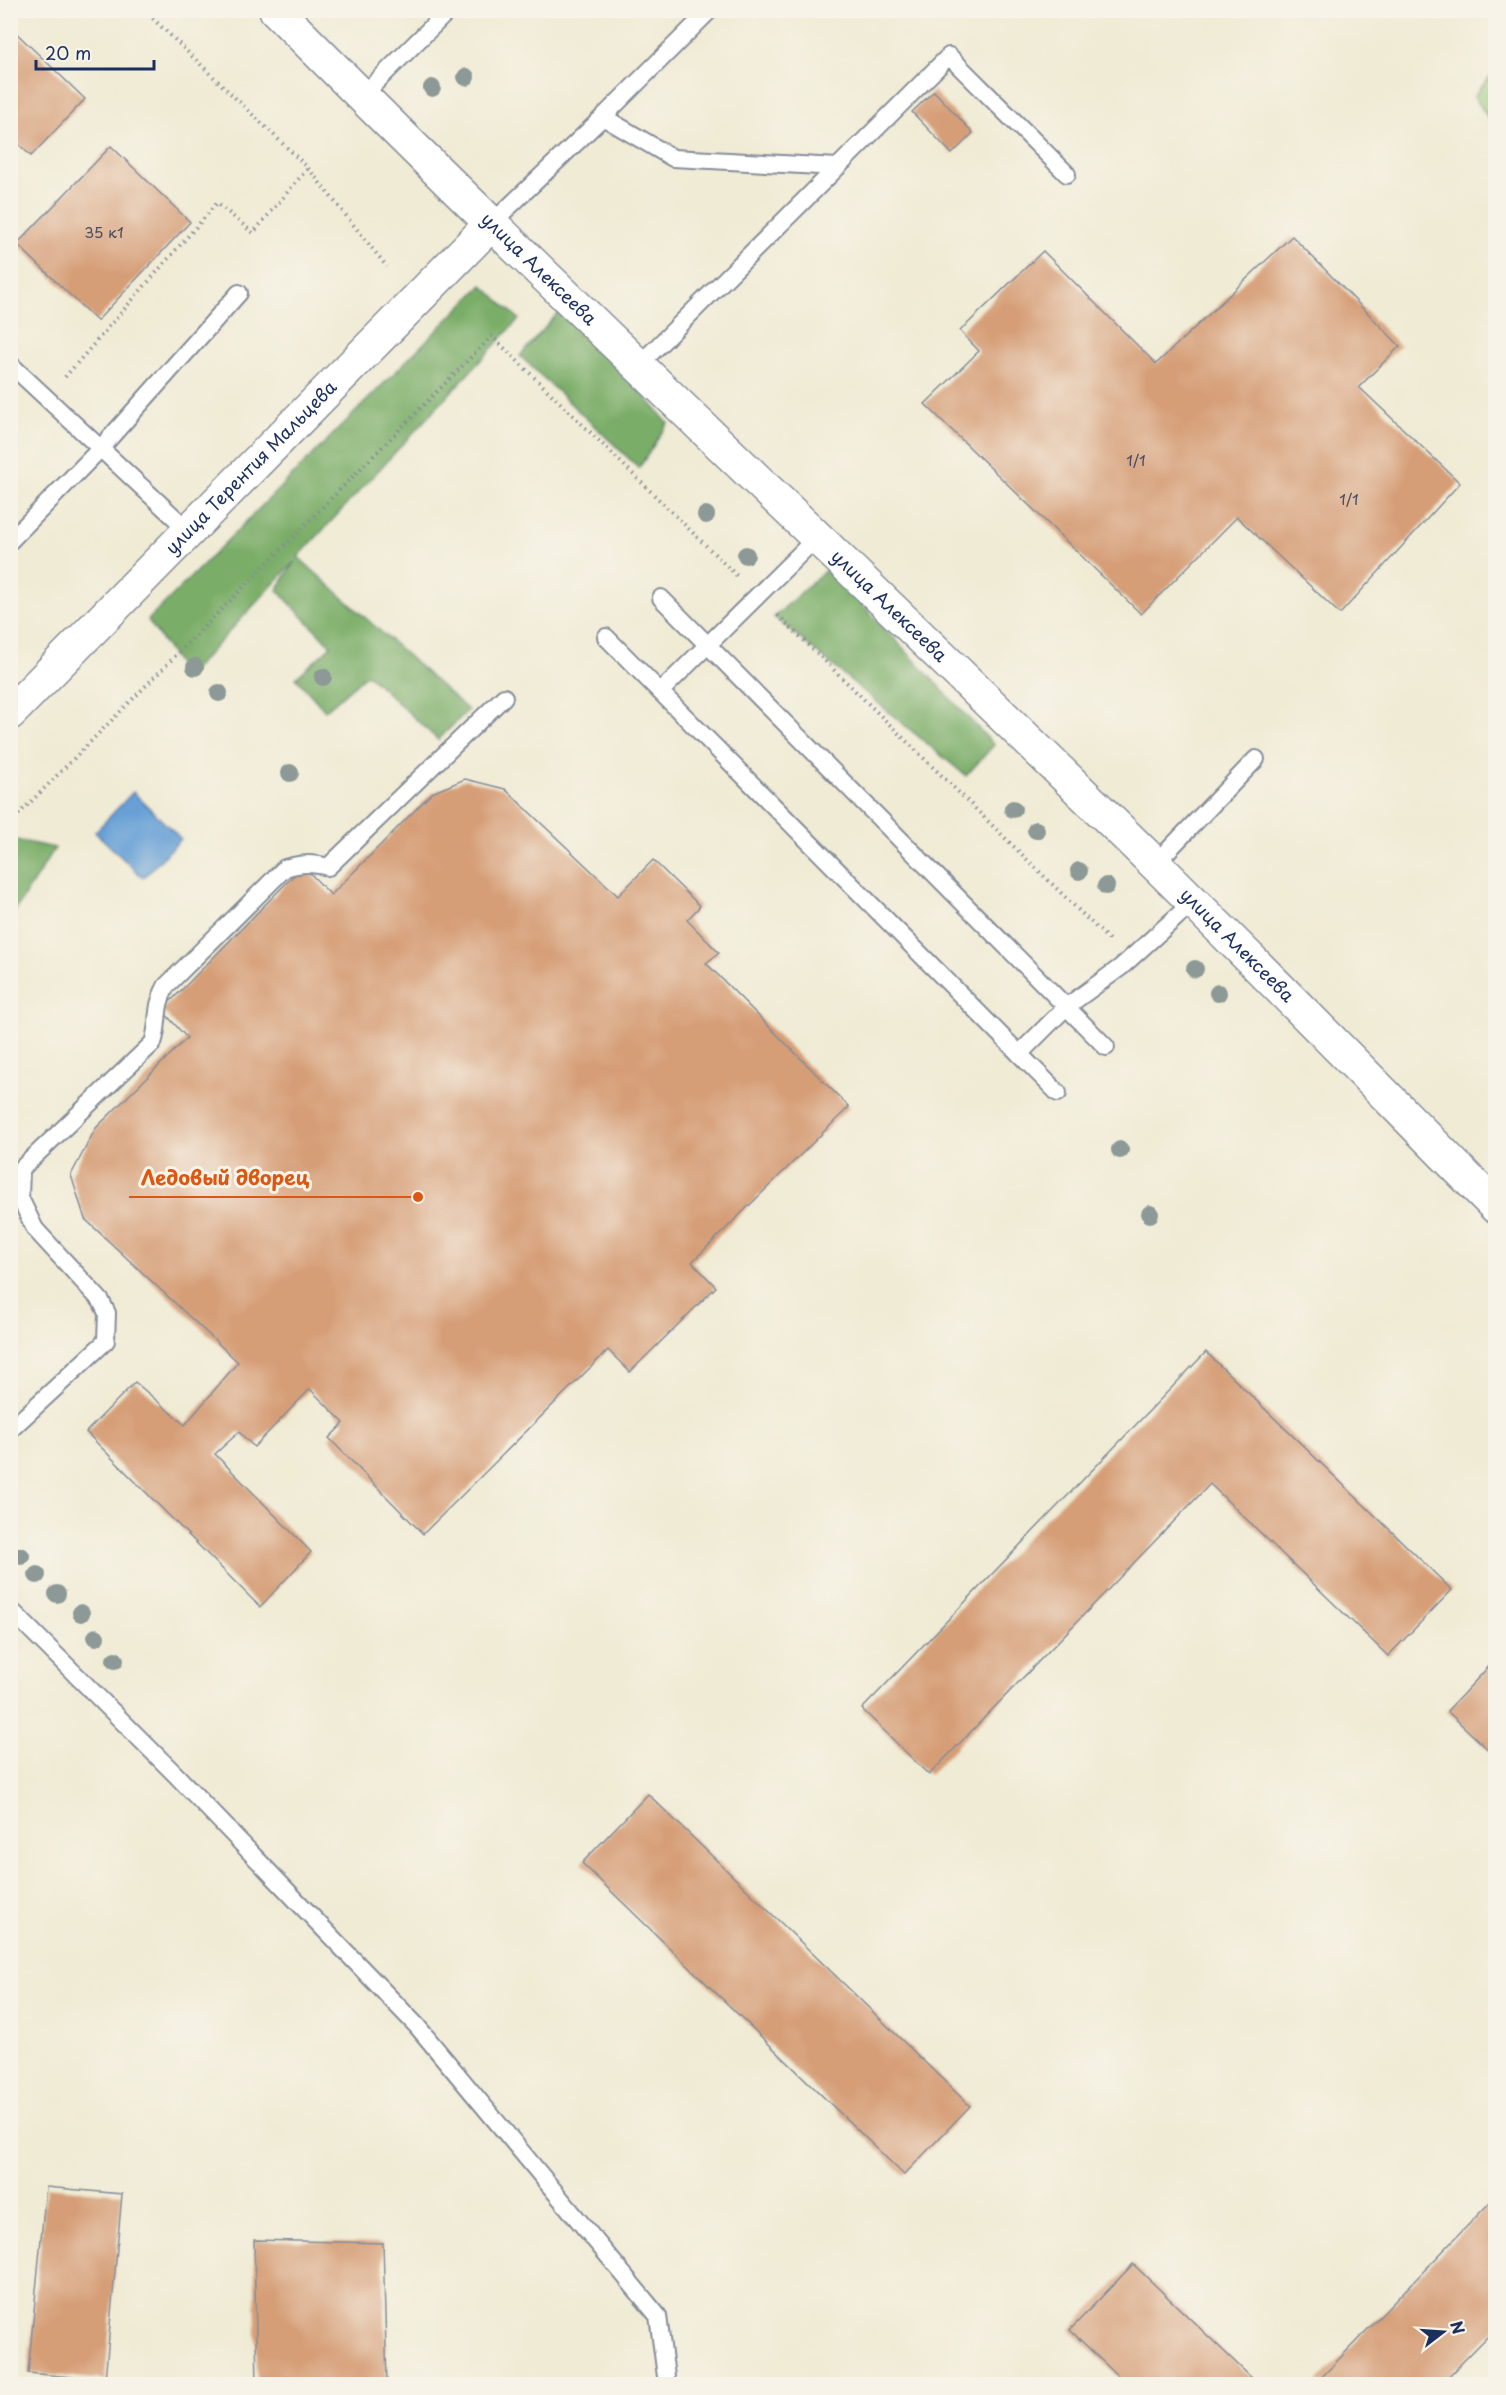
<svg xmlns="http://www.w3.org/2000/svg" width="1506" height="2395" font-family="'Playpen Sans',sans-serif">
<style>
.green{fill:#99c978;stroke:#5a7c6b;stroke-width:1.5}
.forest{fill:#7aad68;stroke:#4a6e63;stroke-width:1.5}
.water{fill:#67a0d6;stroke:#41689a;stroke-width:1.5}
.building{fill:#d69e77}
.lines{fill:none;stroke-linecap:round;stroke-linejoin:round}
.service-casing{stroke:#868d99;stroke-width:20}
.tertiary-casing{stroke:#868d99;stroke-width:36}
.path{stroke:#868d99;stroke-width:4;stroke-dasharray:1.5 4.5;stroke-linecap:butt}
.service{stroke:#fff;stroke-width:16}
.tertiary{stroke:#fff;stroke-width:33}
.tree{fill:#8c9996}
.labels{text-anchor:middle;stroke-width:6;stroke-linejoin:round;paint-order:stroke}
.number-label{font-size:15px;fill:#4a4b64}
.street-label{font-size:18px;fill:#1b2f5e;stroke:#f7f3e8}
.leader{fill:none;stroke:#de5710;stroke-width:2}
.callout-dot{fill:#de5710;stroke:#f7f3e8;stroke-width:2}
.callout-label{font-size:20px;text-anchor:middle;font-weight:bold;fill:#de5710;stroke:#f7f3e8;stroke-width:6;stroke-linejoin:round;paint-order:stroke}
</style>
<rect width="100%" height="100%" fill="#f7f3e8"/>
<filter id="ink" filterUnits="userSpaceOnUse"><feTurbulence type="fractalNoise" baseFrequency=".0167" numOctaves="2"/><feDisplacementMap in="SourceGraphic" scale="12" xChannelSelector="R" yChannelSelector="G"/><feConvolveMatrix kernelMatrix="1 2 1 2 8 2 1 2 1" color-interpolation-filters="sRGB"/></filter>
<filter id="wash" filterUnits="userSpaceOnUse"><feTurbulence type="fractalNoise" baseFrequency=".008" numOctaves="4" result="noise"/><feDisplacementMap in="SourceGraphic" scale="24" xChannelSelector="R" yChannelSelector="G"/><feGaussianBlur stdDeviation="1.35" result="paint"/><feColorMatrix in="noise" values="0 0 0 0 0 0 0 0 0 0 0 0 0 0 0 0 0 1.4 0 .05"/><feComposite in="paint" operator="in"/></filter>
<g filter="url(#wash)">
<rect width="100%" height="100%" fill="#f0ebd4"/>
<!-- green -->
<path class="green" d="M1495,71V128L1474,96Z"/>
<!-- forest -->
<path class="forest" d="M482,285L519,319L298,557L468,710L438,740L367,674L325,711L296,678L331,646L277,590L295,561L187,677L148,620Z
M565,305L668,423L639,468L520,356Z
M828,568L994,745L966,776L774,617Z
M11,839L55,848L11,917L10,839Z"/>
<!-- water -->
<path class="water" d="M133,792L181,839L143,878L95,832Z"/>
<g id="blocks">
<!-- building -->
<path class="building" d="M10,27L85,99L31,156L10,136Z
M934,91L973,133L952,154L912,112Z
M111,146L190,222L97,321L17,244Z
M1292,236L1400,346L1359,387L1460,483L1340,614L1237,517L1141,614L925,404L979,351L960,331L1043,251L1156,364Z
M465,779L505,789L618,896L653,860L700,906L687,920L719,953L706,963L849,1107L692,1262L716,1287L630,1372L608,1350L423,1534L329,1438L344,1423L310,1389L254,1447L239,1432L215,1454L311,1552L260,1607L86,1432L135,1382L185,1425L238,1362L85,1219L71,1175L96,1128L187,1038L162,1010L303,866L331,895L432,793Z
M1206,1352L1452,1590L1388,1656L1210,1484L929,1775L862,1709Z
M1496,1659V1757L1447,1711Z
M648,1794L970,2106L904,2175L582,1863Z
M46,2187L122,2194L105,2380L28,2373Z
M1496,2196V2328L1441,2384H1315Z
M254,2240L383,2243L387,2384H257Z
M1133,2264L1258,2384H1126L1070,2330Z"/>
</g>
</g>
<g filter="url(#ink)">
<use href="#blocks" fill-opacity="0" stroke="#868d99" stroke-width="1.5"/>
<g class="lines">
<!-- service casing -->
<g class="service-casing">
<path id="service" d="M361,97L449,10
M603,117L710,10
M492,223L603,117L673,158L838,167
M10,364L189,531
M638,366L949,56L1067,174
M10,541L100,449L239,293
M661,598L1106,1047
M606,637L1058,1093
M660,692L816,538
M1155,864L1256,759
M1019,1054L1066,1007L1121,967L1193,902
M10,1430L106,1341L107,1313L101,1301L35,1229L20,1198L21,1169L153,1043C160,1022 154,1008 166,986L285,868C301,863 312,863 328,867L504,697
M10,1609L175,1774L417,2026L658,2316L667,2384"/>
</g>
<!-- tertiary casing -->
<g class="tertiary-casing">
<g id="tertiary">
<path id="s1" d="M276,10C564,301 865,579 1157,866C1271,978 1383,1093 1496,1207"/>
<path id="s2" d="M10,713L492,223"/>
</g>
</g>
<!-- path -->
<path class="path" d="M144,10L308,168L387,267
M65,377L217,203L253,233L308,168
M778,615L1109,940
M10,823L492,336L738,577"/>
<!-- service -->
<use href="#service" class="service"/>
<!-- tertiary -->
<use href="#tertiary" class="tertiary"/>
</g>
<!-- trees -->
<g class="tree">
<circle cx="466" cy="77" r="9"/>
<circle cx="432" cy="88" r="9"/>
<circle cx="706" cy="515" r="9"/>
<circle cx="746" cy="555" r="9"/>
<circle cx="195" cy="667" r="9"/>
<circle cx="323" cy="677" r="9"/>
<circle cx="219" cy="693" r="9"/>
<circle cx="290" cy="773" r="9"/>
<circle cx="1013" cy="809" r="9"/>
<circle cx="1036" cy="830" r="9"/>
<circle cx="1079" cy="871" r="9"/>
<circle cx="1106" cy="886" r="9"/>
<circle cx="1195" cy="969" r="9"/>
<circle cx="1218" cy="993" r="9"/>
<circle cx="1120" cy="1150" r="9"/>
<circle cx="1150" cy="1214" r="9"/>
<circle cx="21" cy="1556" r="9"/>
<circle cx="37" cy="1575" r="9"/>
<circle cx="57" cy="1594" r="9"/>
<circle cx="81" cy="1613" r="9"/>
<circle cx="96" cy="1637" r="9"/>
<circle cx="115" cy="1660" r="9"/>
</g>
</g>
<g class="labels">
<!-- number labels -->
<g class="number-label">
<text x="104" y="238">35 к1</text>
<text x="1136" y="466">1/1</text>
<text x="1349" y="505">1/1</text>
</g>
<!-- street labels -->
<g class="street-label">
<text dy="6" stroke="none"><textPath href="#s1" startOffset="369">улица Алексеева</textPath></text>
<text dy="6" stroke="none"><textPath href="#s2" startOffset="344">улица Терентия Мальцева</textPath></text>
<text dy="6" stroke="none"><textPath href="#s1" startOffset="855">улица Алексеева</textPath></text>
<text dy="6" stroke="none"><textPath href="#s1" startOffset="1341">улица Алексеева</textPath></text>
</g>
</g>
<!-- callouts -->
<path class="leader" d="M418 1197L321 1197H129"/>
<circle class="callout-dot" cx="418" cy="1197" r="6"/>
<g class="callout-label">
<text x="225" y="1185">Ледовый дворец</text>
</g>
<!-- margin -->
<rect width="1506" height="2395" fill="none" stroke="#f7f3e8" stroke-width="36"/>
<!-- north arrow -->
<g transform="translate(1443 2332) rotate(73)" stroke="#f7f3e8" stroke-width="4.5" paint-order="stroke">
<path d="M0-4.5L10 22L0 15L-10 22Z" fill="#1b2f5e"/>
<text y="-9" font-size="16" font-weight="bold" text-anchor="middle" fill="#1b2f5e">N</text>
</g>
<!-- scale -->
<path d="M36 60v9h118v-9" fill="none" stroke="#1b2f5e" stroke-width="3"/>
<text x="45" y="60" font-size="18" fill="#1b2f5e" stroke="#f7f3e8" stroke-width="4.5" paint-order="stroke">20 m</text>
</svg>
